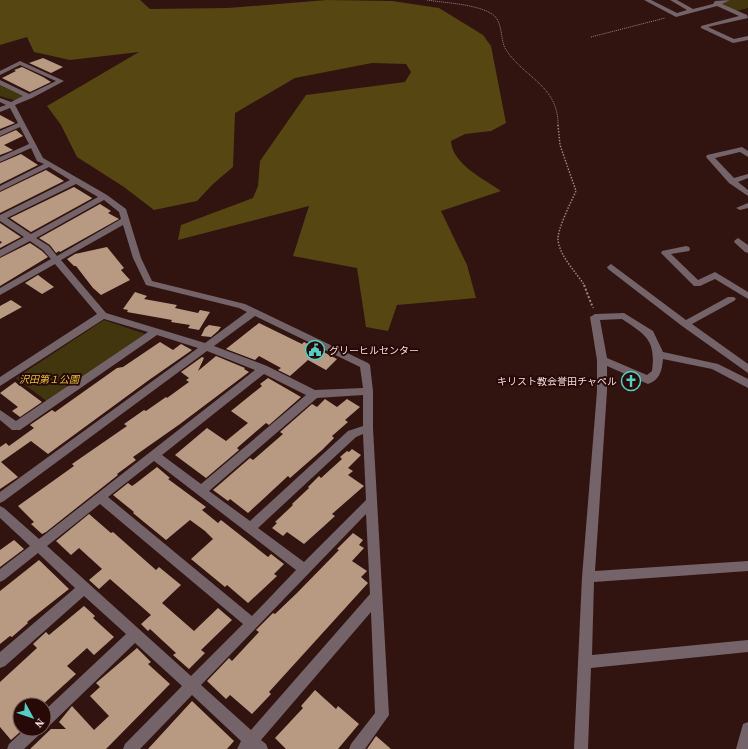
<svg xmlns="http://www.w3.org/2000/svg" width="748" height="749" font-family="'Source Serif 4','Noto Sans JP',serif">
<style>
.green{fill:#41360d}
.forest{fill:#554612}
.building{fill:#b89a82}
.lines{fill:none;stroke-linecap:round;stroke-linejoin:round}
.path-far2{stroke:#9c837f;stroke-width:1;stroke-dasharray:1 1;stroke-linecap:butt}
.path-far1{stroke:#9c837f;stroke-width:1.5;stroke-dasharray:1.5 1.5;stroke-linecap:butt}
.path{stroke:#9c837f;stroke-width:2;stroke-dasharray:2 2;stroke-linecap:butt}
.minor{fill:#746368;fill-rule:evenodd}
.labels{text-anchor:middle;stroke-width:4;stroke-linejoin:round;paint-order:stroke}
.poi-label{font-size:10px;fill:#f5dfdc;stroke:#270a07;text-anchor:start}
.park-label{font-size:10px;font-style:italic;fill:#e4be39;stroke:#270a07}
</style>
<rect width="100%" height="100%" fill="#311410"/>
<!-- green -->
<path class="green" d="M730,0H748V8L736,11L721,4Z
M0,85L24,96L17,101L0,96Z
M104,320L145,334L48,402L16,378Z"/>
<!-- forest -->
<path class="forest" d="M0,0H140L150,9L228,8L327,0L392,1L439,8L483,35L491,46L506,123L491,131L465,134L451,141C452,164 484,179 501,191L441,211L467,265L476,298L397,305L388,331L366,327L357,268L293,256L309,206L178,240L181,225L253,198L258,186L260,161L306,95L405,82L411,72L406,64L372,63L295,78L235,113L233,167L213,184L197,201L154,210L124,187L77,157L61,125L47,106L139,52L70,60L34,52L27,37L0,45Z"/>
<!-- building -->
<path class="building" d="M43,58L63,67L51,73L29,63Z
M22,67L43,77L51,82L30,92L2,78L16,71L14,70Z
M0,115L15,123L0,129Z
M16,130L23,136L4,145L13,150L0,155V137Z
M21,154L38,165L0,184V163Z
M46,170L64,181L0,213V192Z
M74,187L92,198L91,199L31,232L10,218Z
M100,204L111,211L108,213L119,219L60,252L59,251L56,253L50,245L39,238Z
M0,223L21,237L0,248V244L2,242L0,241Z
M30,243L42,251L48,257L0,286V258Z
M107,247L124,268L121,270L130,280L101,295L93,288L76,266H74L67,259L75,254Z
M38,275L54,287L42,294L25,283Z
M135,292L147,296L144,299L177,305L175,308L198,313L200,310L210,312L199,330L188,328L190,325L171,322L172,320L127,312L128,310L123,309Z
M11,300L22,307L0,319V306Z
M259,323L302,344L304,342L337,359L326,370L308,360L290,376L278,370L281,368L259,356L255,360L226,349Z
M209,325L221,327L218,331L211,337L201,336L205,328Z
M160,342L173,350L181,344L192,350L149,380L48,454L31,441L1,462L18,477L0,489V447L6,443L9,446L34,428L30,425L52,410L55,412L117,368L123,367Z
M216,356L245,368L244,369L249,372L180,424L133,457L136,460L117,474L118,475L46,532L42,534L31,524L34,522L18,506L74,466L72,464L127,426L124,424L144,410L146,411L166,397L167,398L189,382L186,380L189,378L181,372L202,357L204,358L198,371Z
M268,378L301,397L269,425L266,423L237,448L239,450L206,478L175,455L207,428L226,441L248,423L231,411L262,386L260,384Z
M15,382L42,402L20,417L12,411L18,407L0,393Z
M325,399L337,407L347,399L360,407L345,420L348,422L332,436L334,438L322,450L290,478L288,476L248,513L230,499L228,501L213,490L250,458L253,460L283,434L280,432L312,404L317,407Z
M352,449L361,455L348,468L353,471L348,475L364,486L332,514L335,516L323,527L304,544L287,532L283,536L272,528L277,523L275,522L293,505L292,504L309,488L308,487L319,476L321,478L342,459L340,457L347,451L349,452Z
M157,467L170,478L168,479L206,507L202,510L218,523L221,520L268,557L271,554L284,564L274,574L277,576L248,603L227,585L225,587L191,559L213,539L205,531L190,520L166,540L133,513L134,512L113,495L128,483L132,486L135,484Z
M89,514L111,533L113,532L156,570L159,567L181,585L162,603L194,631L218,608L232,620L201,650L205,653L189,669L173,655L176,653L150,629L148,631L141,624L151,615L110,579L99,589L89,580L102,569L101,568L79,548L71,555L56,541Z
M353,533L363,540L359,545L364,548L352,561L367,571L361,577L368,583L269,692L271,694L252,714L230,695L226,699L207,681L229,658L232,661L259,632L256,630L273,613L275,614L297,593L339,550L337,549Z
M14,540L24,549L0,567V550Z
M39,560L69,589L27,622L28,623L12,637L10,636L0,644V591Z
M84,606L95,616L93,618L114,637L94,655L87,648L67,666L76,674L42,705H20V732L11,740L0,727V682L37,648L33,644L46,632L49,635Z
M137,648L151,662L148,664L170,684L106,749H30L51,729H66L59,722L72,706L94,730L109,716L90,696L100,687L96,683Z
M315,690L336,709L338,706L359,724L338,749H286L275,738L303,708L301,706Z
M192,701L234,741L227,749H148Z
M376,736L391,749H367Z"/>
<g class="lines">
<!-- path-far2 -->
<path class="path-far2" d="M427,0C446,3 476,4 492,14C503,21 500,38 505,48C523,78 559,85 558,126
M591,37L665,18"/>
<!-- path-far1 -->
<path class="path-far1" d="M558,125L560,145L576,191C571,202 557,230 558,240C560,257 576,272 585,286"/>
<!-- path -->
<path class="path" d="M584,285L593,308"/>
<!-- minor -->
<path class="minor" d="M644,0H651L677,13L687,10L670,0H677L693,9L713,4L715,1L730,0L722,4L747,15L748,18L708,27L734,39L748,36V40L733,43L701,28V26L739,16L717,6L676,17Z
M20,61L64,81L32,98L15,105L43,158L107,195L126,209L141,258L152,281L245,304L368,363L370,365L373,391V428L389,715L365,749H349L351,744L375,713L371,612L261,740L266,744L268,749H237L241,741L192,695L140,749H123L125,744L182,686L135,643L49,726L44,728V711L126,634L84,596L5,666L0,668V652L75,588L38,553L4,580L0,582V569L30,546L0,518V506L4,508L39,539L255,370L207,351L4,501L0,503V492L198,348L157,335L20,430H12L0,420V410L16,421L148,332L104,319L0,386V377L97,314L55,264L0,295V288L51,259L43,250L30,241L0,257V250L24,237L0,221V215L70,180L49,167L0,191V186L44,164L37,161L31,148L0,162V157L29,144L20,127L0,136V131L18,123L10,108L0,112V107L6,105L0,102V98L11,102L23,96L0,85V80L29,94L56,81L20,65L0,75V71ZM76,184L98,197L31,234L7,218ZM104,200L119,212L121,219L57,256L49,246L36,238ZM123,225L133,258L146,285L239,308L247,312L205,343L106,313L61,260ZM255,316L360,367L363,388L315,390L267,366L214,346ZM264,374L306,395L201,484L162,455ZM363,395V426L348,431L250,521L209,491L317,398ZM363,434L366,500L304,562L258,528L356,437ZM154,461L296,570L252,616L108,497ZM100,504L243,624L191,676L47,546ZM366,514L370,594L251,730L201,685Z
M742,147L748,151V157L740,152L715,158L734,178L748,174V178L738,182L748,190V196L729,183L706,157L707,155Z
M748,203V208L740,210L736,208Z
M738,238L748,245V253L745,252L735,243L734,241Z
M686,246L689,247L690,249L689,251L671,254L698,280L715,272L748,292V299L715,279L700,286H694L661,253L662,251Z
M611,264L686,320L728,297H734L736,299L734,301L692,324L748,364V373L682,326L608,269L607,267Z
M624,313L653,331L663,352L718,364L748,379V388L712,369L663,359C662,370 660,380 648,384L607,366V391L595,571L748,561V571L594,582L592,655L748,640V652L591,668L588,749H574L582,577L597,391V360L590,317L595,314ZM622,319C646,335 656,340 652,371L647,375L607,358L600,320Z
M748,722V749H736L743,724Z
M25,729H42L40,734L24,749H7L9,744Z"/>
</g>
<!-- icons -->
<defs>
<g id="civic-ring" transform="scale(1)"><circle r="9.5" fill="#270a07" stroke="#56cec3" stroke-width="1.5"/><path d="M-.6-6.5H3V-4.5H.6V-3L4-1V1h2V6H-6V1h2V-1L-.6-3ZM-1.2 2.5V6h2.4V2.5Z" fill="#56cec3"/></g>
<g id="church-ring" transform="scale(1)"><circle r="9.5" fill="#270a07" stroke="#56cec3" stroke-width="1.5"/><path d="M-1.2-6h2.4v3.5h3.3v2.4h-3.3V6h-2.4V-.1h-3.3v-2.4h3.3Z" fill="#56cec3"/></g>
</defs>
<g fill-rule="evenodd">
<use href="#civic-ring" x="315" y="350"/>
<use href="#church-ring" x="631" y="381"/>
</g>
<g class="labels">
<!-- poi labels -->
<g class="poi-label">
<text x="329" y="354">グリーヒルセンター</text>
<text x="617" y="385" text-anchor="end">キリスト教会誉田チャペル</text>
</g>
<!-- park labels -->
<g class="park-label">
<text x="49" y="383">沢田第１公園</text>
</g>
</g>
<!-- north arrow -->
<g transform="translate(32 717) rotate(130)"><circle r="19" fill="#270a07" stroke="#795f5c"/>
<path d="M0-3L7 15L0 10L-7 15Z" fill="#56cec3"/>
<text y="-6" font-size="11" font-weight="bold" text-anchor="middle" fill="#f5dfdc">N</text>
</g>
</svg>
